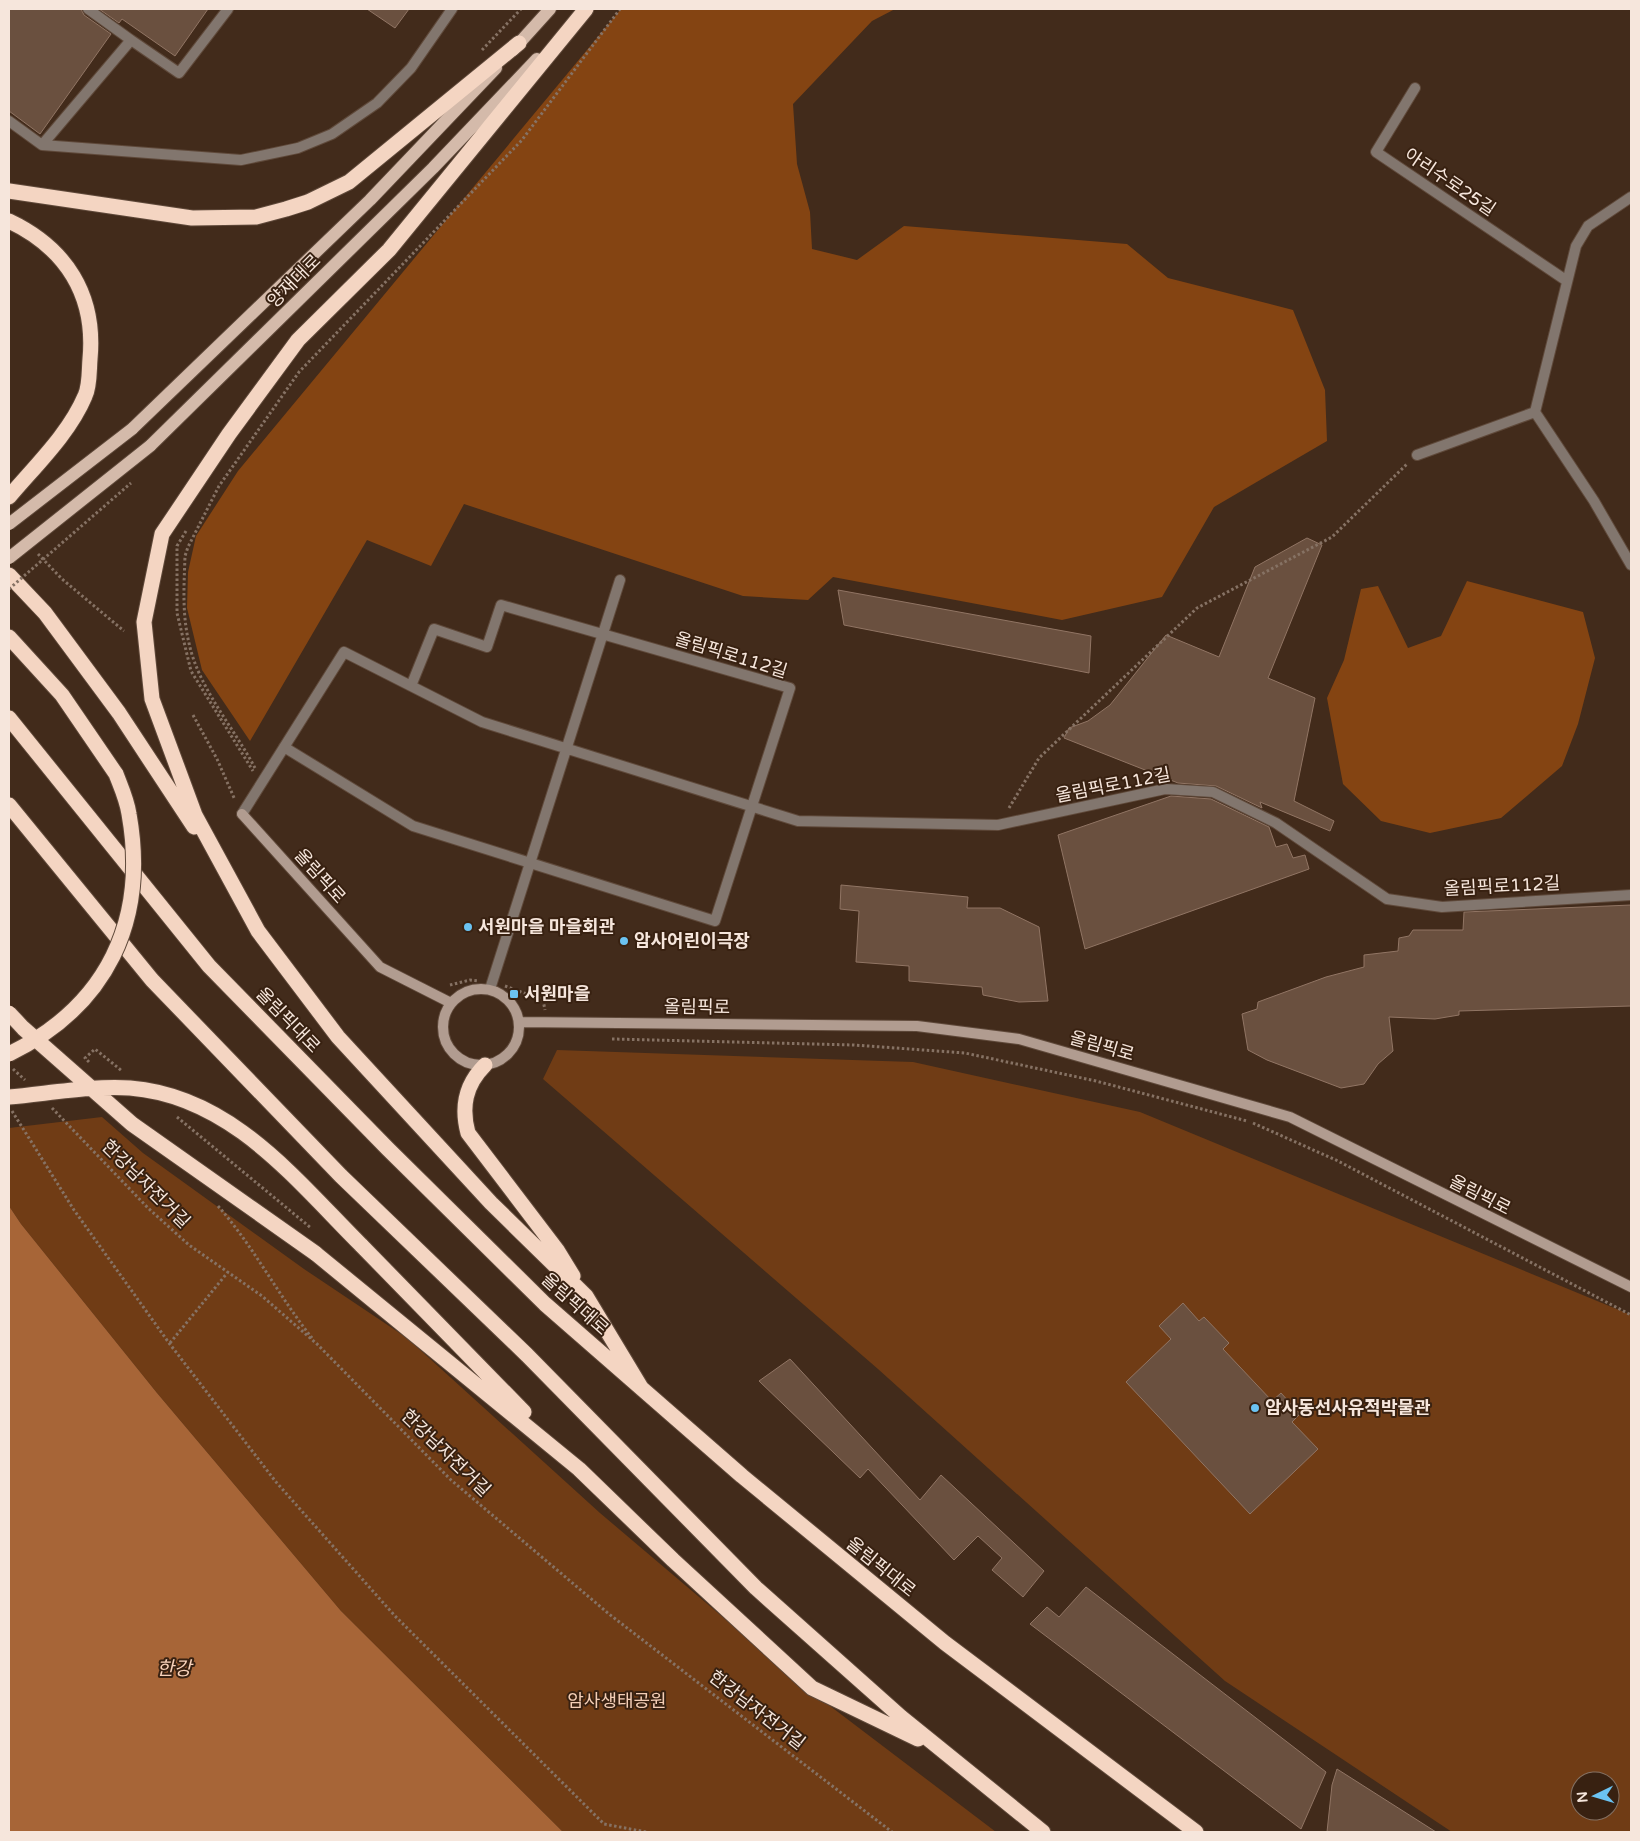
<svg xmlns="http://www.w3.org/2000/svg" width="1640" height="1841" font-family="'Varela Round','Noto Sans KR',sans-serif">
<style>
.green{fill:#703c15;fill-rule:evenodd}
.forest{fill:#844412}
.water{fill:#a76537}
.building{fill:#6a503f;stroke:#917564}
.lines{fill:none;stroke-linecap:round;stroke-linejoin:round}
.lane-casing{stroke:#5f493a;stroke-width:12}
.street-casing{stroke:#5f493a;stroke-width:12}
.secondary-casing{stroke:#5f493a;stroke-width:12}
.primary-casing{stroke:#5f493a;stroke-width:14}
.highway-casing{stroke:#5f493a;stroke-width:17}
.path{stroke:#867264;stroke-width:3;stroke-dasharray:2.5 2.5;stroke-linecap:butt}
.lane{stroke:#82766e;stroke-width:10}
.street{stroke:#82766e;stroke-width:10}
.secondary{stroke:#b19c90;stroke-width:10}
.primary{stroke:#d4baaa;stroke-width:12}
.highway{stroke:#f4d5c2;stroke-width:15}
.primary-bridge-casing{stroke:#5f493a;stroke-width:14;stroke-linecap:butt}
.highway-bridge-casing{stroke:#5f493a;stroke-width:17;stroke-linecap:butt}
.path-bridge{stroke:#867264;stroke-width:3;stroke-dasharray:2.5 2.5;stroke-linecap:butt}
.primary-bridge{stroke:#d4baaa;stroke-width:12}
.highway-bridge{stroke:#f4d5c2;stroke-width:15}
.poi-dot{fill:#6bc3f2;stroke:#382111;stroke-width:2}
.labels{text-anchor:middle;stroke-width:4;stroke-linejoin:round;paint-order:stroke}
.street-label{font-size:18px;fill:#f6e6dc;stroke:#382111}
.poi-label{font-size:18px;font-weight:bold;fill:#f6e6dc;stroke:#382111;text-anchor:start}
.park-label{font-size:18px;fill:#f4ceb6;stroke:#382111}
.water-label{font-size:19px;font-style:italic;fill:#f9d3bb;stroke:#382111}
</style>
<rect width="100%" height="100%" fill="#422b1b"/>
<!-- green -->
<path class="green" d="M557,1050L913,1062L1140,1112L1631,1315V1832H1452L1225,1681L878,1369L543,1079ZM1580,1781H1610V1811H1580Z
M102,1117L143,1153L304,1269L407,1338L600,1513L809,1690L996,1832H563L341,1611L157,1393L21,1224L9,1206V1128Z"/>
<!-- forest -->
<path class="forest" d="M621,9H895L872,21L793,104L797,164L810,212L812,249L857,260L904,226L1127,244L1168,278L1293,310L1325,390L1327,441L1214,507L1162,597L1062,620L833,577L808,600L743,596L464,504L431,566L367,540L250,741L202,670L187,608L188,572L196,536L238,471Z
M1467,581L1583,612L1595,658L1578,724L1562,766L1501,818L1430,833L1381,821L1343,784L1327,698L1344,660L1361,589L1378,586L1408,648L1441,636Z"/>
<!-- water -->
<path class="water" d="M9,1206L21,1224L157,1393L341,1611L563,1832H9Z"/>
<!-- building -->
<path class="building" d="M9,9H81L84,15L111,34L40,134L9,111Z
M99,9H208L175,56L122,19L119,23Z
M367,9H409L395,28Z
M1307,538L1322,545L1268,678L1315,698L1294,801L1334,821L1330,831L1260,802L1262,808L1216,786L1178,783L1064,738L1069,728L1088,721L1110,705L1166,635L1219,657L1255,567Z
M838,590L1091,636L1089,673L844,625Z
M1171,796L1211,799L1269,827L1276,847L1287,844L1293,858L1305,855L1309,869L1085,949L1058,835Z
M841,885L968,897L967,908H1000L1039,927L1048,1001L1019,1002L983,995L982,987L909,981V966L856,962L859,911L840,909Z
M1631,905V1006L1459,1011V1015L1435,1019L1389,1017L1393,1051L1378,1064L1364,1084L1341,1088L1267,1060L1248,1050L1242,1014L1257,1009L1258,1002L1326,977L1364,967V955L1398,951L1399,938L1409,936L1413,930H1463L1464,912Z
M1183,1303L1199,1321L1204,1317L1229,1343L1223,1349L1272,1401L1281,1393L1300,1414L1292,1422L1318,1449L1250,1514L1126,1382L1171,1339L1159,1326Z
M790,1359L920,1500L941,1475L1044,1571L1023,1597L992,1570L1002,1558L978,1536L954,1560L868,1469L860,1478L759,1381Z
M1086,1587L1326,1772L1301,1829L1030,1624L1047,1607L1059,1617Z
M1337,1769L1436,1832H1327L1332,1785Z"/>
<g class="lines">
<!-- lane casing -->
<g class="lane-casing">
<path id="lane" d="M88,9L131,40
M9,121L42,145L241,160L298,148L332,134L377,103L411,68L452,9
M42,145L131,40L179,73L228,9"/>
</g>
<!-- street casing -->
<g class="street-casing">
<path id="street" d="M1415,88L1376,152L1567,281
M1535,412L1594,501L1631,565
M1417,455L1535,412L1576,246L1588,226L1631,197
M284,747L413,826L715,921L790,688L501,605L487,647L434,629L411,686
M242,814L344,652L482,722L798,821L998,825L1165,789L1213,792L1276,823L1387,899L1442,907L1631,895
M490,989L620,580"/>
</g>
<!-- secondary casing -->
<g class="secondary-casing">
<path id="secondary" d="M242,814L380,967L451,1003
M443 1027a38 38 0 1 1 76 0a38 38 0 1 1-76 0Z
M520,1022L917,1026L1019,1039L1290,1117L1631,1287"/>
</g>
<!-- primary casing -->
<g class="primary-casing">
<path id="primary" d="M513,50L550,9
M132,429L370,200L496,68
M150,446L433,168L537,59"/>
</g>
<!-- highway casing -->
<g class="highway-casing">
<path id="highway" d="M586,9L389,250L298,340L229,434L162,534L144,622L152,699L195,815L258,931L338,1037L491,1203L586,1296L642,1389
M9,191L192,218L256,217L286,209L308,202L349,182L519,43
M9,221C66,248 96,295 90,359C89,370 90,386 85,396C69,434 35,466 9,497
M9,575L45,613L119,713L194,827
M9,637L62,695L116,774
M9,718L209,966L388,1149L545,1304L742,1476L945,1643L1196,1832
M9,805L152,980L341,1176L527,1355L756,1588L901,1717L1043,1832
M485,1065C465,1085 461,1107 468,1133L557,1250L573,1276
M361,1245L524,1412
M315,1253L579,1469L673,1560L812,1688L918,1739"/>
</g>
<!-- path -->
<path class="path" d="M482,50L521,9
M186,531L177,546V613L191,671L253,771
M38,554L62,579L124,631
M193,715L217,759L235,800
M255,768C234,728 198,687 189,643C182,614 184,586 185,556L188,547L219,486L299,372L522,140L620,9
M1009,808L1039,758L1197,608L1332,537L1407,464
M450,985L470,980L479,981
M505,986L543,1000L545,1010
M612,1039L854,1045L965,1053L1096,1081L1247,1121
M89,1062L85,1058L95,1049L122,1071
M13,1069L25,1080
M52,1108L148,1208L189,1245L262,1296L317,1344L451,1480L609,1614L892,1832
M12,1111L74,1210L169,1343L276,1482L395,1616L604,1824L646,1832
M177,1117L311,1228
M1253,1123L1338,1161L1631,1315
M218,1206C254,1247 278,1295 312,1338
M170,1343L228,1272"/>
<!-- lane -->
<use href="#lane" class="lane"/>
<!-- street -->
<use href="#street" class="street"/>
<!-- secondary -->
<use href="#secondary" class="secondary"/>
<!-- primary -->
<use href="#primary" class="primary"/>
<!-- highway -->
<use href="#highway" class="highway"/>
<!-- primary-bridge casing -->
<g class="primary-bridge-casing">
<path id="primary-bridge" d="M9,524L132,429
M9,558L150,446"/>
</g>
<!-- highway-bridge casing -->
<g class="highway-bridge-casing">
<path id="highway-bridge" d="M9,1013L23,1028L132,1124L315,1253
M9,1054C107,1006 148,921 129,814C127,800 121,787 116,774
M9,1097C45,1094 95,1085 130,1088C231,1096 295,1179 361,1245"/>
</g>
<!-- path-bridge -->
<path class="path-bridge" d="M9,589L131,483"/>
<!-- primary-bridge -->
<use href="#primary-bridge" class="primary-bridge"/>
<!-- highway-bridge -->
<use href="#highway-bridge" class="highway-bridge"/>
</g>
<!-- markers -->
<g class="poi-dot">
<circle cx="468" cy="927" r="5"/>
<circle cx="624" cy="941" r="5"/>
<rect x="509" y="989" width="10" height="10" rx="2.5"/>
<circle cx="1255" cy="1408" r="5"/>
</g>
<g class="labels">
<!-- street labels -->
<g class="street-label">
<text transform="translate(1450 182) rotate(34)" y="6">아리수로25길</text>
<text transform="translate(294 281) rotate(-45)" y="6">양재대로</text>
<text transform="translate(731 655) rotate(17)" y="6">올림픽로112길</text>
<text transform="translate(1113 785) rotate(-11)" y="6">올림픽로112길</text>
<text transform="translate(320 876) rotate(48)" y="6">올림픽로</text>
<text transform="translate(1502 886) rotate(-3)" y="6">올림픽로112길</text>
<text transform="translate(697 1007) rotate(1)" y="6">올림픽로</text>
<text transform="translate(288 1020) rotate(46)" y="6">올림픽대로</text>
<text transform="translate(1102 1046) rotate(16)" y="6">올림픽로</text>
<text transform="translate(146 1184) rotate(45)" y="6">한강남자전거길</text>
<text transform="translate(1480 1195) rotate(27)" y="6">올림픽로</text>
<text transform="translate(575 1304) rotate(42)" y="6">올림픽대로</text>
<text transform="translate(446 1453) rotate(44)" y="6">한강남자전거길</text>
<text transform="translate(881 1567) rotate(39)" y="6">올림픽대로</text>
<text transform="translate(757 1710) rotate(38)" y="6">한강남자전거길</text>
</g>
<!-- poi labels -->
<g class="poi-label">
<text x="478" y="933">서원마을 마을회관</text>
<text x="634" y="947">암사어린이극장</text>
<text x="524" y="1000">서원마을</text>
<text x="1265" y="1414">암사동선사유적박물관</text>
</g>
<!-- park labels -->
<g class="park-label">
<text x="617" y="1707">암사생태공원</text>
</g>
<!-- water labels -->
<g class="water-label">
<text x="174" y="1675">한강</text>
</g>
</g>
<!-- border -->
<rect width="1640" height="1841" fill="none" stroke="#f6e6dc" stroke-width="20"/>
<!-- north arrow -->
<g transform="translate(1595 1796) rotate(265)"><circle r="24" fill="#382111" stroke="#847062"/>
<path d="M0-4L9 19L0 12L-9 19Z" fill="#6bc3f2"/>
<text y="-8" font-size="14" font-weight="bold" text-anchor="middle" fill="#f6e6dc">N</text>
</g>
</svg>
